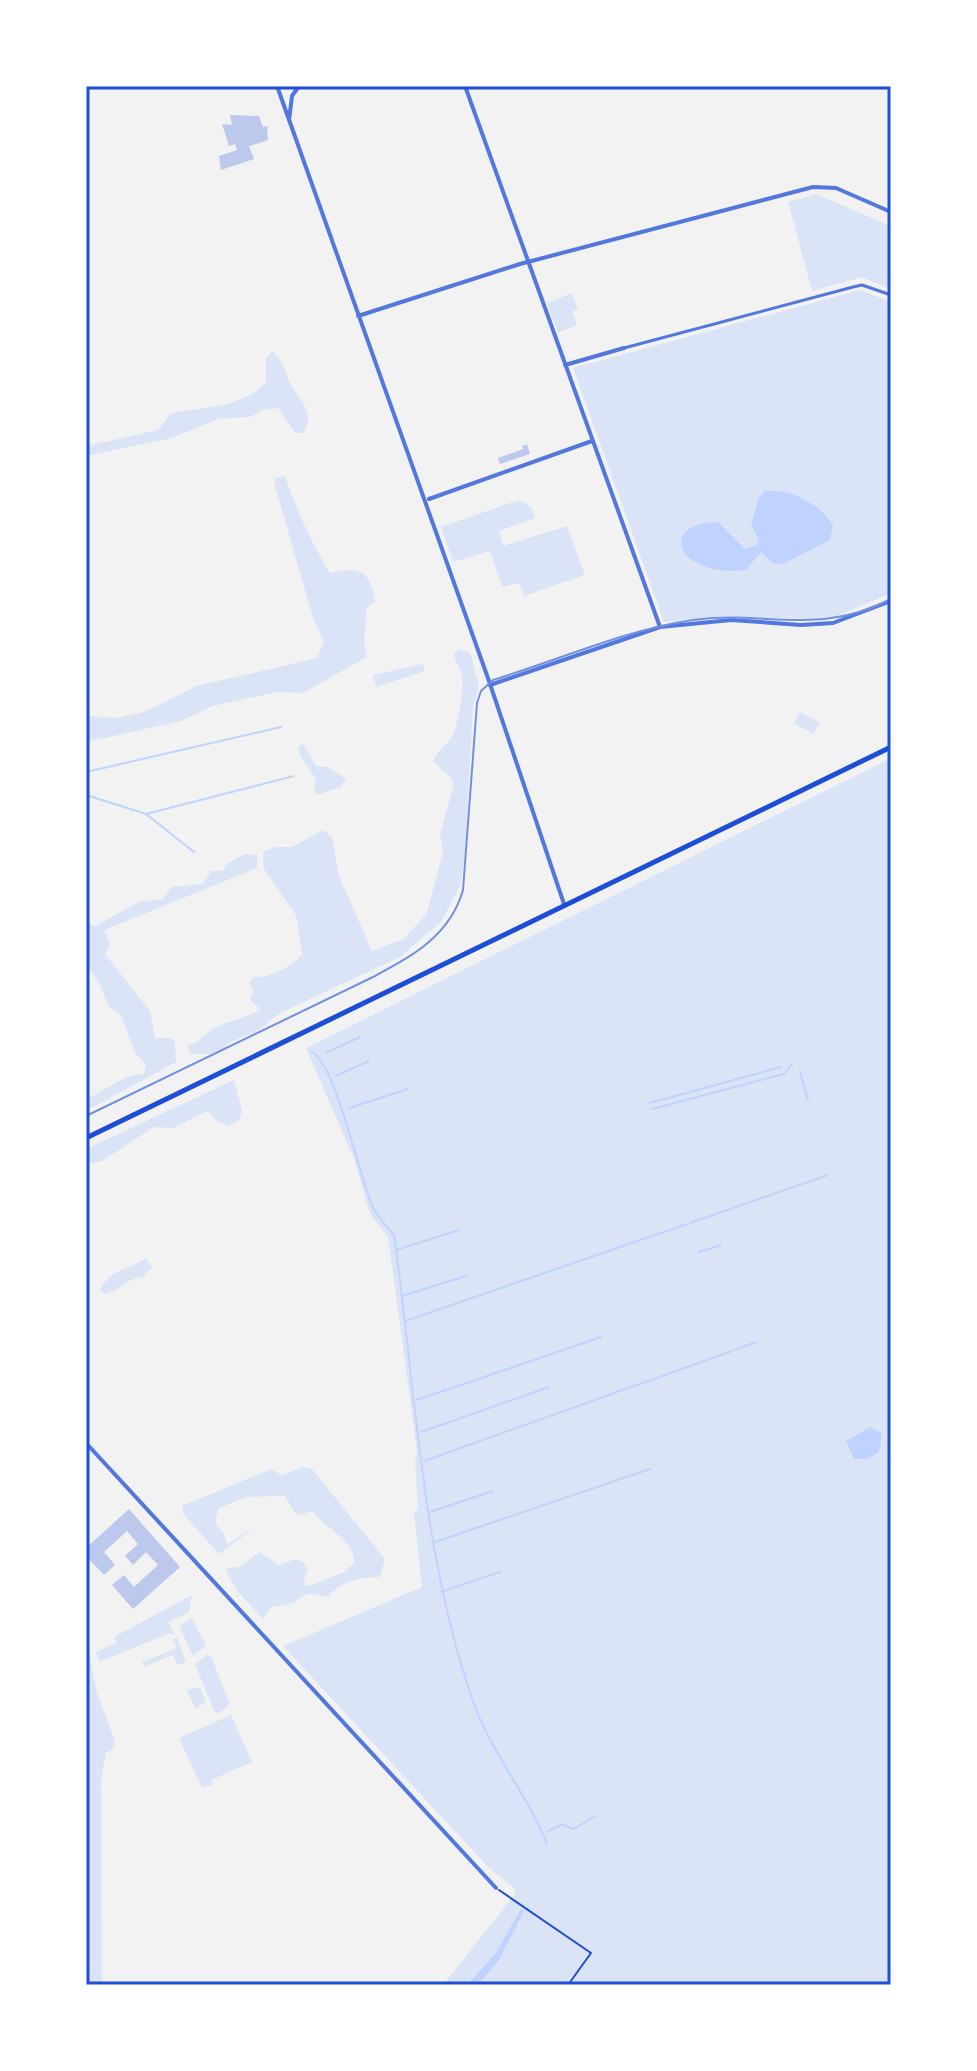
<svg xmlns="http://www.w3.org/2000/svg" width="977" height="2071" font-family="Arial,sans-serif">
<style>
.green{fill:#dbe4f7}
.water{fill:#bfd3fe}
.lines{fill:none;stroke-linecap:round;stroke-linejoin:round}
.stream{stroke:#bfd3fe;stroke-width:2}
.building{fill:#bdc9ec}
.path{stroke:#1d4ed8;stroke-width:2}
.pedestrian{stroke:#5277de;stroke-width:3}
.minor{stroke:#5277de;stroke-width:4}
.tertiary{stroke:#5277de;stroke-width:4}
.secondary{stroke:#1d4ed8;stroke-width:5}
.tram{stroke:#7290e2;stroke-width:2}
.neatline{fill:none;stroke:#1d4ed8;stroke-width:3}
</style>
<rect width="100%" height="100%" fill="#f2f2f2"/>
<!-- green -->
<path class="green" d="M816,194L891,226V290L862,277L812,291L788,202Z
M860,290L891,302V593L831,619L712,617L664,622L573,368Z
M572,293L578,309L572,312L577,325L558,333L547,303Z
M273,351C282,361 284,367 288,379C296,398 318,411 303,433H295L278,408L262,410L250,417L218,419L172,438L86,456V446L158,430L171,413C206,406 240,409 266,382V358Z
M285,476C297,512 311,541 330,573C358,567 370,569 375,601L367,608L364,641L367,657L303,693L278,692L213,706L181,721L86,742V716L117,718L144,712L197,686L317,658L324,642L313,618L275,486V478Z
M519,500L531,507L535,518L499,531L503,546L567,526L585,575L524,596L519,583L502,587L490,551L453,562L441,527Z
M459,649L470,653L479,686L473,707L465,855L460,886L441,922L400,957L280,1013L256,1032L230,1042L224,1048L211,1054H190L188,1046C200,1042 205,1033 216,1027C231,1020 246,1019 260,1009L250,1000L253,991L249,983L253,977C273,978 287,968 302,955L296,915L264,869L263,852L274,847H292L323,830L332,837L339,876L372,951L404,939L427,913L443,852L440,834L453,788L452,779L433,761C437,749 447,746 452,736C458,725 464,689 462,677C461,668 455,663 454,653Z
M423,664L425,671L376,687L373,675Z
M800,712L820,723L814,734L794,723Z
M303,744L316,766L329,767L346,779L340,787L318,795L314,791L316,779L300,755L299,746Z
M891,758V1985H443L515,1894L514,1888L490,1869L283,1646L422,1587L414,1513L418,1509L415,1463L417,1451L388,1237L370,1214L354,1159L306,1048Z
M245,854L257,855V868L104,930L110,944L105,954L150,1011L155,1038H171L175,1042L176,1062L86,1111V1100L126,1077L144,1073L146,1064L135,1053L121,1015L109,1007L99,983L86,965V922L95,926L139,902L162,899L172,887L202,884L211,871H222L228,863Z
M234,1080L242,1111L239,1120L228,1126L216,1120L208,1111L173,1128L154,1127L102,1161L86,1164V1149Z
M146,1258L152,1267L143,1277C126,1278 119,1292 104,1294L100,1290C110,1269 128,1270 146,1258Z
M303,1467L312,1469L385,1559L380,1577C362,1576 339,1582 328,1597L308,1593L293,1603L270,1608L263,1619L238,1592L225,1569L241,1566L259,1552L279,1565L295,1559L303,1562L308,1569L303,1583L309,1586L344,1572L354,1563C355,1540 327,1530 312,1511L300,1515L294,1512L285,1496L246,1497L219,1508L215,1523L224,1533L227,1544L259,1524L219,1554L183,1514L182,1506L271,1469L282,1475Z
M192,1595L189,1612L168,1622L175,1635L170,1633L99,1662L96,1652L116,1643L114,1637Z
M192,1618L206,1646L193,1656L179,1626Z
M86,1638L97,1693L115,1741L113,1749L106,1753L101,1781L102,1985H86Z
M177,1638L186,1662L177,1665L173,1655L144,1667L142,1662L177,1648L173,1640Z
M207,1655L211,1656L230,1704L219,1713L214,1711L195,1664Z
M200,1687L206,1702L195,1709L187,1690Z
M231,1715L252,1762L211,1780L213,1785L202,1788L179,1738Z"/>
<!-- water -->
<path class="water" d="M765,491C792,489 818,503 833,525L830,540L783,564L773,563L761,552L746,570C678,579 655,523 718,522L745,549L757,545L759,540L751,525L759,497Z
M870,1427L882,1433L879,1452L868,1459H854L846,1441Z
M521,1909L524,1911L499,1960L478,1985H467L495,1954Z"/>
<g class="lines">
<!-- stream -->
<path class="stream" d="M86,772L281,727
M86,795L146,814L194,852
M146,814L294,776
M312,1052C337,1066 359,1179 374,1210C379,1219 388,1227 394,1235C416,1391 421,1554 474,1704C492,1754 528,1795 547,1844
M326,1053L360,1037
M800,1072L808,1100
M336,1076L369,1061
M650,1103L781,1067
M349,1108L408,1089
M652,1109L784,1074L792,1064
M690,1223L828,1175
M396,1250L459,1230
M699,1252L721,1245
M402,1296L466,1276
M405,1321L687,1224
M734,1350L756,1342
M417,1400L601,1337
M421,1432L549,1387
M424,1461L732,1351
M430,1512L493,1491
M435,1542L650,1469
M441,1592L500,1572
M548,1831L563,1824L573,1829L596,1816"/>
</g>
<!-- building -->
<path class="building" d="M230,115L259,116L263,127L267,126L268,140L249,146L254,159L221,170L219,156L237,150L235,144L229,146L222,124L232,125Z
M527,444L530,454L500,464L498,458L523,449L522,446Z
M129,1509L180,1567L133,1609L112,1585L124,1575L134,1587L158,1565L146,1552L133,1565L125,1556L138,1544L127,1531L104,1552L115,1565L104,1575L86,1556V1548Z"/>
<g class="lines">
<!-- path -->
<path class="path" d="M499,1890L591,1953L568,1985"/>
<!-- pedestrian -->
<path class="pedestrian" d="M624,348L853,287L862,285L891,295"/>
<!-- minor -->
<path class="minor" d="M465,86L660,627
M565,365L624,348
M429,499L592,441
M490,685L660,627L731,620L801,625L833,623L891,601
M86,1443L496,1888"/>
<!-- tertiary -->
<path class="tertiary" d="M277,86L489,681L564,904
M289,120L292,96L299,86
M358,316L520,264L813,187L836,188L891,212"/>
<!-- secondary -->
<path class="secondary" d="M86,1138L891,747"/>
<!-- tram -->
<path class="tram" d="M86,1116L373,977C412,956 450,936 463,890L477,703L481,691L493,680C559,660 625,630 693,620C767,610 817,637 891,599"/>
</g>
<!-- border -->
<rect width="977" height="2071" fill="none" stroke="#ffffff" stroke-width="176"/>
<rect x="88" y="88" width="801" height="1895" class="neatline"/>
</svg>
